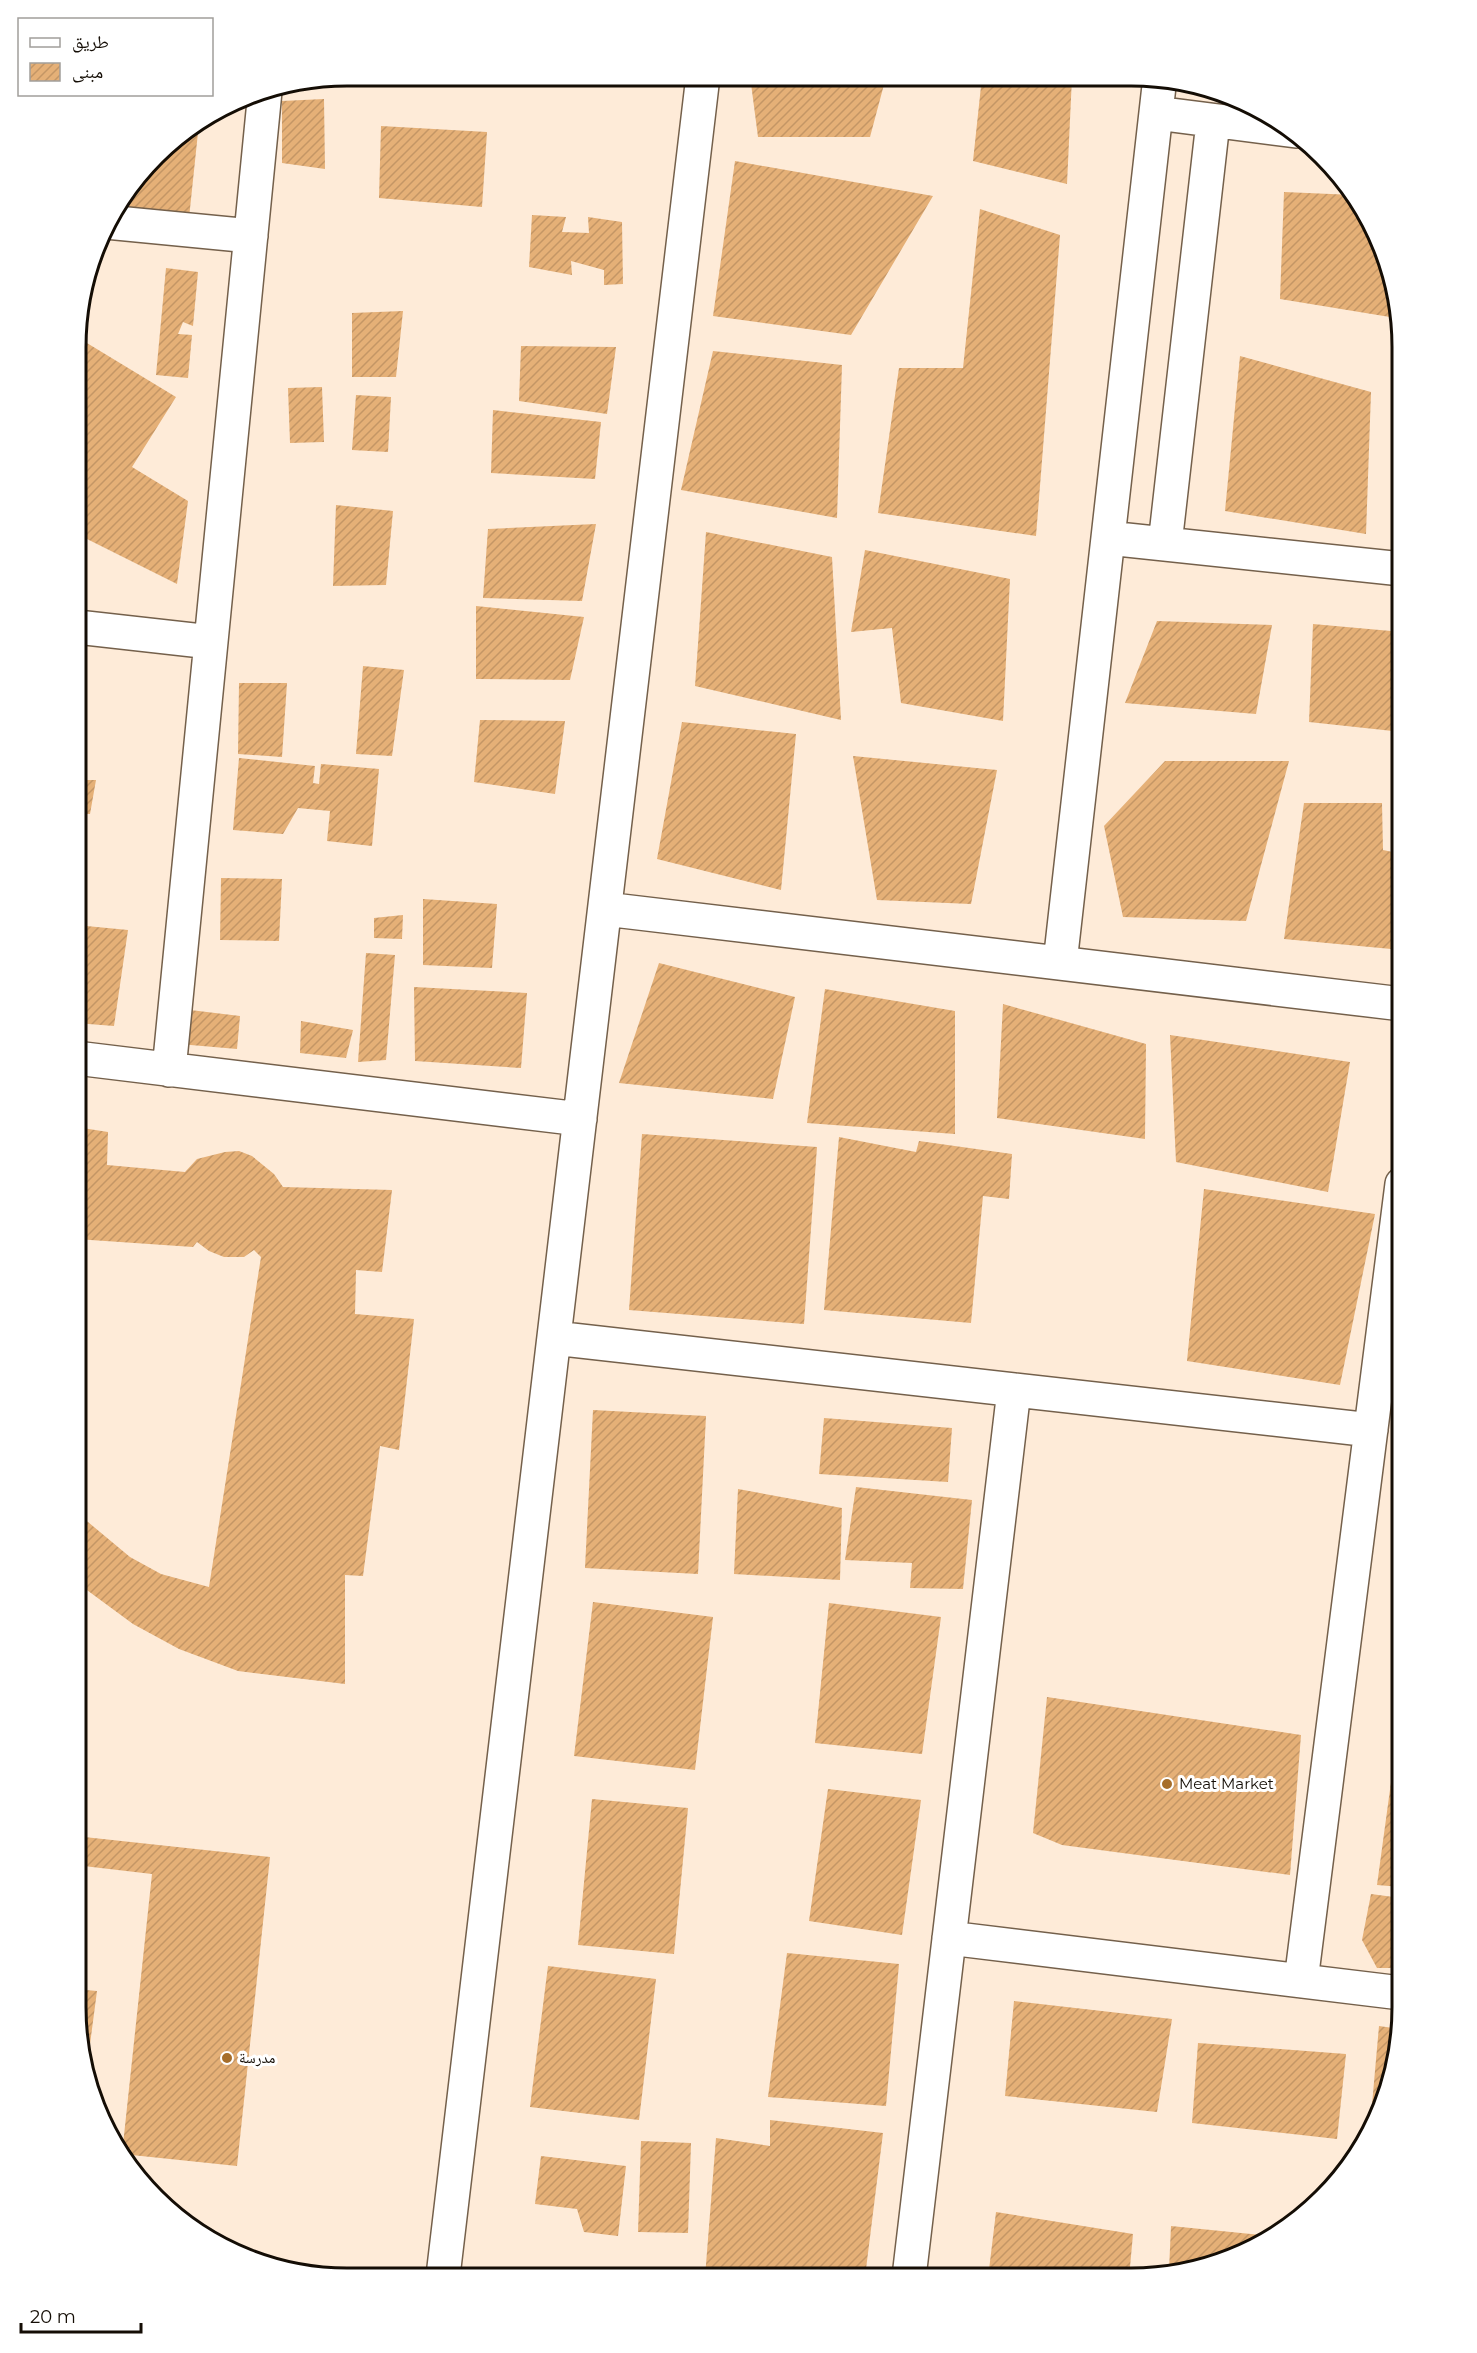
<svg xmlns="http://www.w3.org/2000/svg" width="1477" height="2353" font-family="Montserrat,'Noto Naskh Arabic',sans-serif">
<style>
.building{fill:url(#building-hatch)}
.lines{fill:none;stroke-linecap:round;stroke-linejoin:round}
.street-casing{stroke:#74604b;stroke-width:36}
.street{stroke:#fff;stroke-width:33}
.poi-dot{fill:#a66e2b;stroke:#fff;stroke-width:2}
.labels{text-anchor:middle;stroke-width:6;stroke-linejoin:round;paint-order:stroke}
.poi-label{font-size:15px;fill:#140d05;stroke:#fff;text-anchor:start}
.rim{fill:none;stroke:#140d05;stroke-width:3}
</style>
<defs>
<pattern id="building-hatch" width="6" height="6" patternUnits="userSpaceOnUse" patternTransform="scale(1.5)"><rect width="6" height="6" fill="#e5b077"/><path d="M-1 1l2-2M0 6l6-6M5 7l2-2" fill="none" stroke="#c49665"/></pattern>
</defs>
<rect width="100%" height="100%" fill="#feebd8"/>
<!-- building -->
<path class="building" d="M750,76H832L886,77L870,137H758Z
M982,77H1072L1067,184L973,161Z
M324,99L325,169L282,163V101Z
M199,123L189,218L115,211L167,143Z
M381,126L487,132L482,207L379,198Z
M735,161L933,196L851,335L713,316Z
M1284,192L1354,195L1381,243L1396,318L1280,299Z
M980,209L1060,235L1036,536L878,513L899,368H963Z
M532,215L566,217L562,232L589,233L588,217L622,222L623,284L604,285V270L571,261L572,275L529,267Z
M166,268L198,272L193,326L183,322L178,334L192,335L188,378L156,375Z
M403,311L396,377H352V313Z
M77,337L176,397L132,467L188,501L177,584L77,534Z
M521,346L616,347L607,414L519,401Z
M713,351L842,365L837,518L681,490Z
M1240,356L1371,392L1366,534L1225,511Z
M322,387L324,442L290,443L288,388Z
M356,395L391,397L388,452L352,450Z
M493,410L601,422L595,479L491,473Z
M336,505L393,511L386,585L333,586Z
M596,524L582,601L483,598L488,529Z
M706,532L832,557L841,720L695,686Z
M865,550L1010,579L1003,721L901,703L892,628L851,632Z
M476,606L584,617L570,680L476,679Z
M1157,621L1272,625L1256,714L1125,703Z
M1313,624L1402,632V732L1309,722Z
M363,666L404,670L392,756L356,754Z
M239,683H287L282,757L238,754Z
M480,720L565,721L555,794L474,782Z
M682,722L796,734L781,890L657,859Z
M853,756L997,770L971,904L877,900Z
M239,758L315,766L313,783L319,784L321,764L379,769L372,846L327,841L330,811L298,808L283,834L233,830Z
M1165,761H1289L1246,921L1123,917L1104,826Z
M77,780H96L90,814H77Z
M1304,803H1382L1383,850L1402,854V950L1284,939Z
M221,878L282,879L279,941L220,940Z
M423,899L497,904L492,968L423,965Z
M403,915L402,939L374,938V918Z
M76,925L128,930L114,1026L76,1023Z
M366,953L395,955L386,1060L358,1062Z
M659,963L795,997L773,1099L619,1083Z
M414,987L527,993L521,1068L415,1061Z
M825,989L955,1011V1134L807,1123Z
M1003,1004L1146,1044L1145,1139L997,1118Z
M182,1009L240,1016L237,1049L179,1044Z
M301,1021L353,1030L346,1058L300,1053Z
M1170,1035L1350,1062L1328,1192L1176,1162Z
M76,1127L108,1132L107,1165L185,1172L197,1159L225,1152L239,1151L252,1156L274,1174L283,1187L392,1190L382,1272L356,1270L355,1314L414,1319L399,1450L380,1446L363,1576L345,1575V1684L238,1671L179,1649L133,1624L76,1582V1512L130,1557L161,1574L209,1587L261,1257L254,1250L244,1257H224L209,1251L197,1242L193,1247L76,1239Z
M642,1134L817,1147L804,1324L629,1310Z
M839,1137L916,1152L919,1141L1012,1154L1009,1199L983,1196L971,1323L824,1310Z
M1204,1189L1375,1214L1340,1385L1187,1361Z
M593,1410L706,1416L698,1574L585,1568Z
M824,1418L952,1428L948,1482L819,1474Z
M856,1487L972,1500L963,1589L910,1588L912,1563L845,1560Z
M738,1489L842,1508L840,1580L734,1574Z
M593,1602L713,1617L695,1770L574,1756Z
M829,1603L941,1617L922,1754L815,1743Z
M1047,1697L1301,1735L1290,1875L1062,1845L1033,1833Z
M1392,1775L1401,1776V1887L1377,1885Z
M828,1789L921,1800L902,1935L809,1921Z
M592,1799L688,1808L674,1954L578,1945Z
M75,1836L270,1857L237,2166L122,2154L152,1874L75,1865Z
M1371,1894L1401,1898V1968H1377L1362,1940Z
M787,1953L899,1964L886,2106L768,2097Z
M548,1966L656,1979L639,2120L530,2107Z
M75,1989L97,1991L87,2067L75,2006Z
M1014,2001L1172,2019L1157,2112L1005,2096Z
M1379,2026L1400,2029L1387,2094L1370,2127Z
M1198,2043L1346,2054L1337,2139L1192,2123Z
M770,2120L883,2133L865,2277H705L716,2138L770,2146Z
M641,2141L691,2143L688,2233L638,2232Z
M541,2156L626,2166L618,2236L584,2232L577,2209L535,2204Z
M996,2212L1133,2234L1129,2278H988Z
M1171,2226L1271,2236L1234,2257L1169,2270Z"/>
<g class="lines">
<!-- street casing -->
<g class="street-casing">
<path id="street" d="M1156,113L1296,131
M106,222L251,236
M1108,538L1402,569
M1165,544L1213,122
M77,627L211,642
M605,909L1402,1004
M1060,963L1160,77
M76,1058L580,1119
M169,1070L265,91
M554,1338L1371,1430
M949,1938L1401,1993
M1301,1981L1402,1184
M443,2276L703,76
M909,2277L1014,1390"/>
</g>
<!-- street -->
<use href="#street" class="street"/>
</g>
<!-- markers -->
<g class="poi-dot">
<circle cx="1167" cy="1784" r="6"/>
<circle cx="227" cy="2058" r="6"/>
</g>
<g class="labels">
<!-- poi labels -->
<g class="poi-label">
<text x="1179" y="1789">Meat Market</text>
<text x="239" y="2063">مدرسة</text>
</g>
</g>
<!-- crop -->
<path d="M0 0H1477V2353H0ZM347 86H1131A261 261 0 0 1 1392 347V2007A261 261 0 0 1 1131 2268H347A261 261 0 0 1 86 2007V347A261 261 0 0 1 347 86Z" fill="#fff" fill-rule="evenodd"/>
<path class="rim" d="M347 86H1131A261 261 0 0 1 1392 347V2007A261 261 0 0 1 1131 2268H347A261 261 0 0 1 86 2007V347A261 261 0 0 1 347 86Z"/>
<!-- legend -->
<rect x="18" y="18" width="195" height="78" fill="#ffffff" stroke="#a19e9b" stroke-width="1.5"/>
<rect x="30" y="38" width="30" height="9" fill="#ffffff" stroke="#a19e9b" stroke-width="1.5"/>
<text x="72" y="48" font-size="18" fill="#140d05">طريق</text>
<rect x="30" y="63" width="30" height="18" fill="url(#building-hatch)" stroke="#a19e9b" stroke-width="1.5"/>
<text x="72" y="78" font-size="18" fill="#140d05">مبنى</text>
<!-- scale -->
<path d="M21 2323v9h120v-9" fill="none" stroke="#140d05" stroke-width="3"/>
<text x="30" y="2323" font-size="18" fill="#140d05" stroke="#ffffff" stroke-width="4.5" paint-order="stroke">20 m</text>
</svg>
